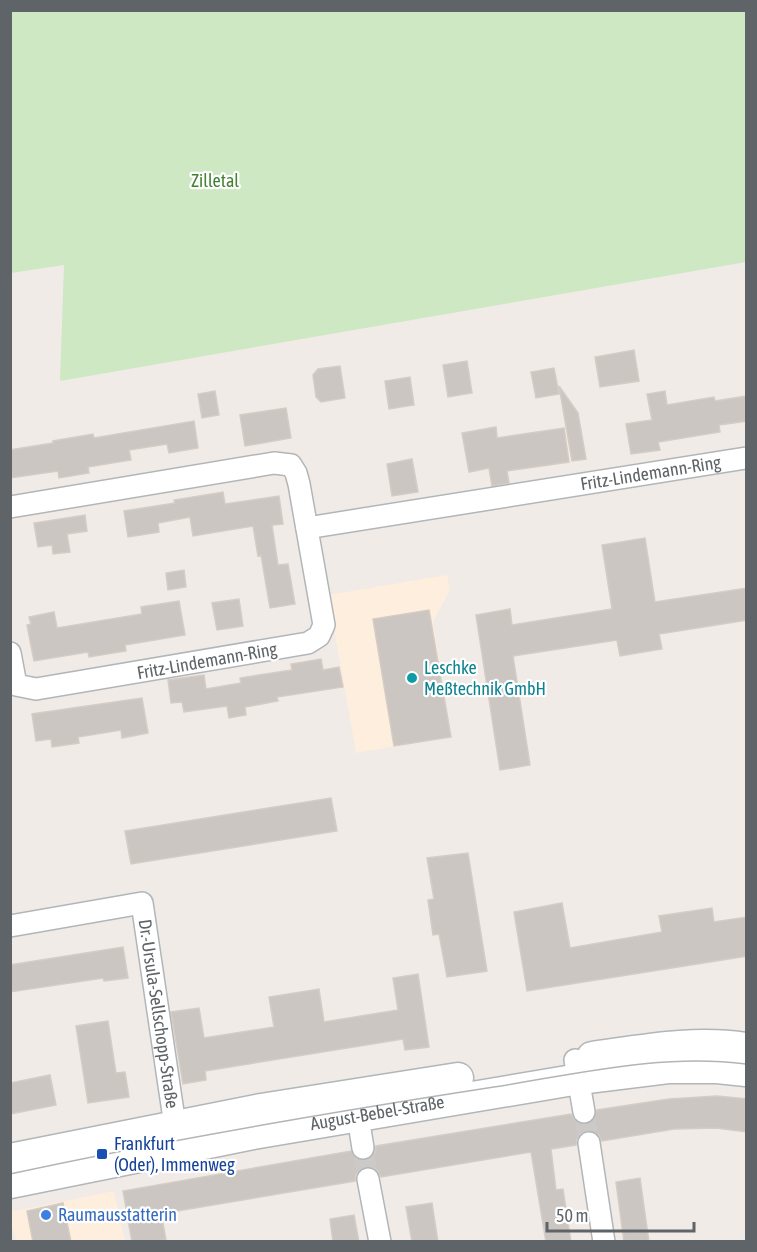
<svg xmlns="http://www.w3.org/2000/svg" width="757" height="1252" font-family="'Asap Condensed',sans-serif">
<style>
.commercial{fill:#feeedd}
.green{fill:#cde8c3}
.building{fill:#cbc6c2;stroke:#d5ccc4;stroke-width:1.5}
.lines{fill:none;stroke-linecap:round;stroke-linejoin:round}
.street-tunnel{stroke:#ccc9c6;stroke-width:21;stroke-dasharray:21 10;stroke-linecap:butt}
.street-casing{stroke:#b2b6b9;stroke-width:24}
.secondary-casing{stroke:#b1b6b9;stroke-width:33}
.street{stroke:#fff;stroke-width:21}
.secondary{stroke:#fff;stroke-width:30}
.tram{stroke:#b3b4b5;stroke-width:1.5}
.culture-dot{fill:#0f9aa8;stroke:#fff;stroke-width:2}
.transit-dot{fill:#1a4fb4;stroke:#fff;stroke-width:2}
.shop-dot{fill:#3f7fe0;stroke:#fff;stroke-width:2}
.labels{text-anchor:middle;stroke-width:4.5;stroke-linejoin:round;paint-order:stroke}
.park-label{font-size:18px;fill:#438232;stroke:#fff}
.street-label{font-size:18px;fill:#5e6467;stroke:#fff}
.culture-label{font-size:18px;fill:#0d838f;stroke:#fff;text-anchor:start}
.transit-label{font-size:18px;fill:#164399;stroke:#fff;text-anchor:start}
.shop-label{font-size:18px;fill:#366cbe;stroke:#fff;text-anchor:start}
</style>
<rect width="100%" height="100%" fill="#f0ebe6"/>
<!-- commercial -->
<path class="commercial" d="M447,575L450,590L433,622L451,737L356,753L328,595Z
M114,1191L125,1241H16L11,1222L10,1212Z"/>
<!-- green -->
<path class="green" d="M11,10L746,11V262L60,381L64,265L11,273Z"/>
<!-- building -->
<path class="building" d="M634,350L639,381L600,387L595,357Z
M467,361L472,393L448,397L443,365Z
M340,366L345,398L321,402L316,397L313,375L318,369Z
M554,368L559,394L536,398L531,372Z
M410,377L414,405L389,409L385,381Z
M559,386L578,413L586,459L572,461Z
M215,391L219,415L202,418L198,394Z
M665,391L667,405L714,397L715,401L747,396V421L719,425L720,432L658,442L660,450L631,454L626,424L652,420L647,394Z
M286,408L291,438L245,446L240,415Z
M194,421L198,448L169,453L167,444L129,450L131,460L88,467L89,473L59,478L58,471L10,478V450L53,443V441L93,434L94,438Z
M496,427L497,438L564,428L569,462L507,471L509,483L492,486L489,468L469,472L462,433Z
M412,459L418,492L392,496L387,464Z
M223,492L225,504L279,496L283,524L272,525L278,565L288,564L295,604L270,608L261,555L258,556L253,526L193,536L190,517L158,523L159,532L128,537L124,511L175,503L174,500Z
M85,515L87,531L67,534L70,552L53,554L52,545L38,547L34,523Z
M645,538L655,602L747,588V620L659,634L662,649L620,656L617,640L513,656L530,765L500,770L476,615L510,609L512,625L612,609L602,545Z
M184,570L186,587L168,590L166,573Z
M239,599L243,626L217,630L212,603Z
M179,601L185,635L125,645L126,651L89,657L88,652L34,661L27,625L31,624L29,617L54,612L57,628L142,614L141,607Z
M429,610L451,737L394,746L373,619Z
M321,659L323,670L339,667L343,687L277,697L278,701L245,707L246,715L229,718L227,706L184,712L182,702L171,703L168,680L204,675L206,689L241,683L240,678L292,670L291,664Z
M142,698L148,733L122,738L121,730L78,737L79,743L52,747L51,739L36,741L32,714Z
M331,798L337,831L131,864L125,831Z
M468,853L487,971L447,977L439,934L433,935L428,900L434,899L427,858Z
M562,903L570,948L662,932L659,916L712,908L714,922L747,917V956L527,991L514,912Z
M123,947L128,978L104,981L103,978L10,992V965Z
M418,974L429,1047L405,1050L403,1039L205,1071L206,1080L183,1084L171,1012L199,1008L204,1038L274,1027L269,997L319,989L324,1022L398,1010L393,978Z
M108,1021L116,1073L125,1072L129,1097L88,1103L76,1026Z
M50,1075L56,1105L10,1114V1083Z
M717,1096L747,1099V1132L716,1128L674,1129L602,1141L599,1135L588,1130L581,1133L577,1139L576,1145L551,1149L556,1190L563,1189L571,1242H546L531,1152L381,1177L378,1171L373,1167H365L356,1174L355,1181L177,1211L173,1216L162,1218L166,1240L132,1242L123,1191L351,1151L358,1160H366L375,1153L376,1146L571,1114L575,1121L586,1125L593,1121L597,1110L669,1099Z
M640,1178L649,1242H624L616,1182Z
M63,1203L71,1242H33L27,1211Z
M432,1203L438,1242H412L406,1207Z
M354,1215L359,1242H333L330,1219Z"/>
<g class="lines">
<!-- street-tunnel -->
<path class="street-tunnel" d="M584,1112L589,1143
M363,1148L368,1179"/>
<!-- street casing -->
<g class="street-casing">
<g id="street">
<path d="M10,507L274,463L291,465L296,473L299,484L324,625L319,636L308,643L36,689L16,685L10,653"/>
<path id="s1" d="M307,528L746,458"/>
<path id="s2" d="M10,926L142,903L177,1139"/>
<path d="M575,1060L584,1112"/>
<path d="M356,1105L363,1148"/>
<path d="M589,1143L604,1242"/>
<path d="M368,1179L380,1242"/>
</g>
</g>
<!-- secondary casing -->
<g class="secondary-casing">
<g id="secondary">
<path d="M592,1057C643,1050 694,1040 746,1048"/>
<path d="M10,1159L261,1109L458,1078"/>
<path id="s3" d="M10,1183L253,1134L579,1079L668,1068H717L746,1071"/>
</g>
</g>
<!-- street -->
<use href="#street" class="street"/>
<!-- secondary -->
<use href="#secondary" class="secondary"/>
<!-- tram -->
<path class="tram" d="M10,1174C171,1139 332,1112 494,1087C577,1074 662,1053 746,1064"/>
</g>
<!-- markers -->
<circle class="culture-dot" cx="412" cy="678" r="6"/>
<rect class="transit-dot" x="96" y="1148" width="12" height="12" rx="3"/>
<circle class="shop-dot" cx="46" cy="1215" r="6"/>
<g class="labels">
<!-- park labels -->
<g class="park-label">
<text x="215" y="187">Zilletal</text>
</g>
<!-- street labels -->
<g class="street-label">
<text dy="6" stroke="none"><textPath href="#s1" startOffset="348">Fritz-Lindemann-Ring</textPath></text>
<text transform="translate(207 661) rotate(-10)" y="6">Fritz-Lindemann-Ring</text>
<text dy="6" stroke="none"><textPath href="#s2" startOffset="246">Dr.-Ursula-Sellschopp-Straße</textPath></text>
<text dy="6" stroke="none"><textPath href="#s3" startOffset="374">August-Bebel-Straße</textPath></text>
</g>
<!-- culture labels -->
<g class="culture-label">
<text x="424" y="674">Leschke<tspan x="424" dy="21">Meßtechnik GmbH</tspan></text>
</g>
<!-- transit labels -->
<g class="transit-label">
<text x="114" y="1150">Frankfurt<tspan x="114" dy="21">(Oder), Immenweg</tspan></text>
</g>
<!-- shop labels -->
<g class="shop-label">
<text x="58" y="1221">Raumausstatterin</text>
</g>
</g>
<!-- border -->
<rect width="757" height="1252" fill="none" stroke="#5e6467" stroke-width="24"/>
<!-- scale -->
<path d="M547 1222v9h147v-9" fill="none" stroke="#5e6467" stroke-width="3"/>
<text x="556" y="1222" font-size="18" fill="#5e6467" stroke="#ffffff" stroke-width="4.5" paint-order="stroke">50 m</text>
</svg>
